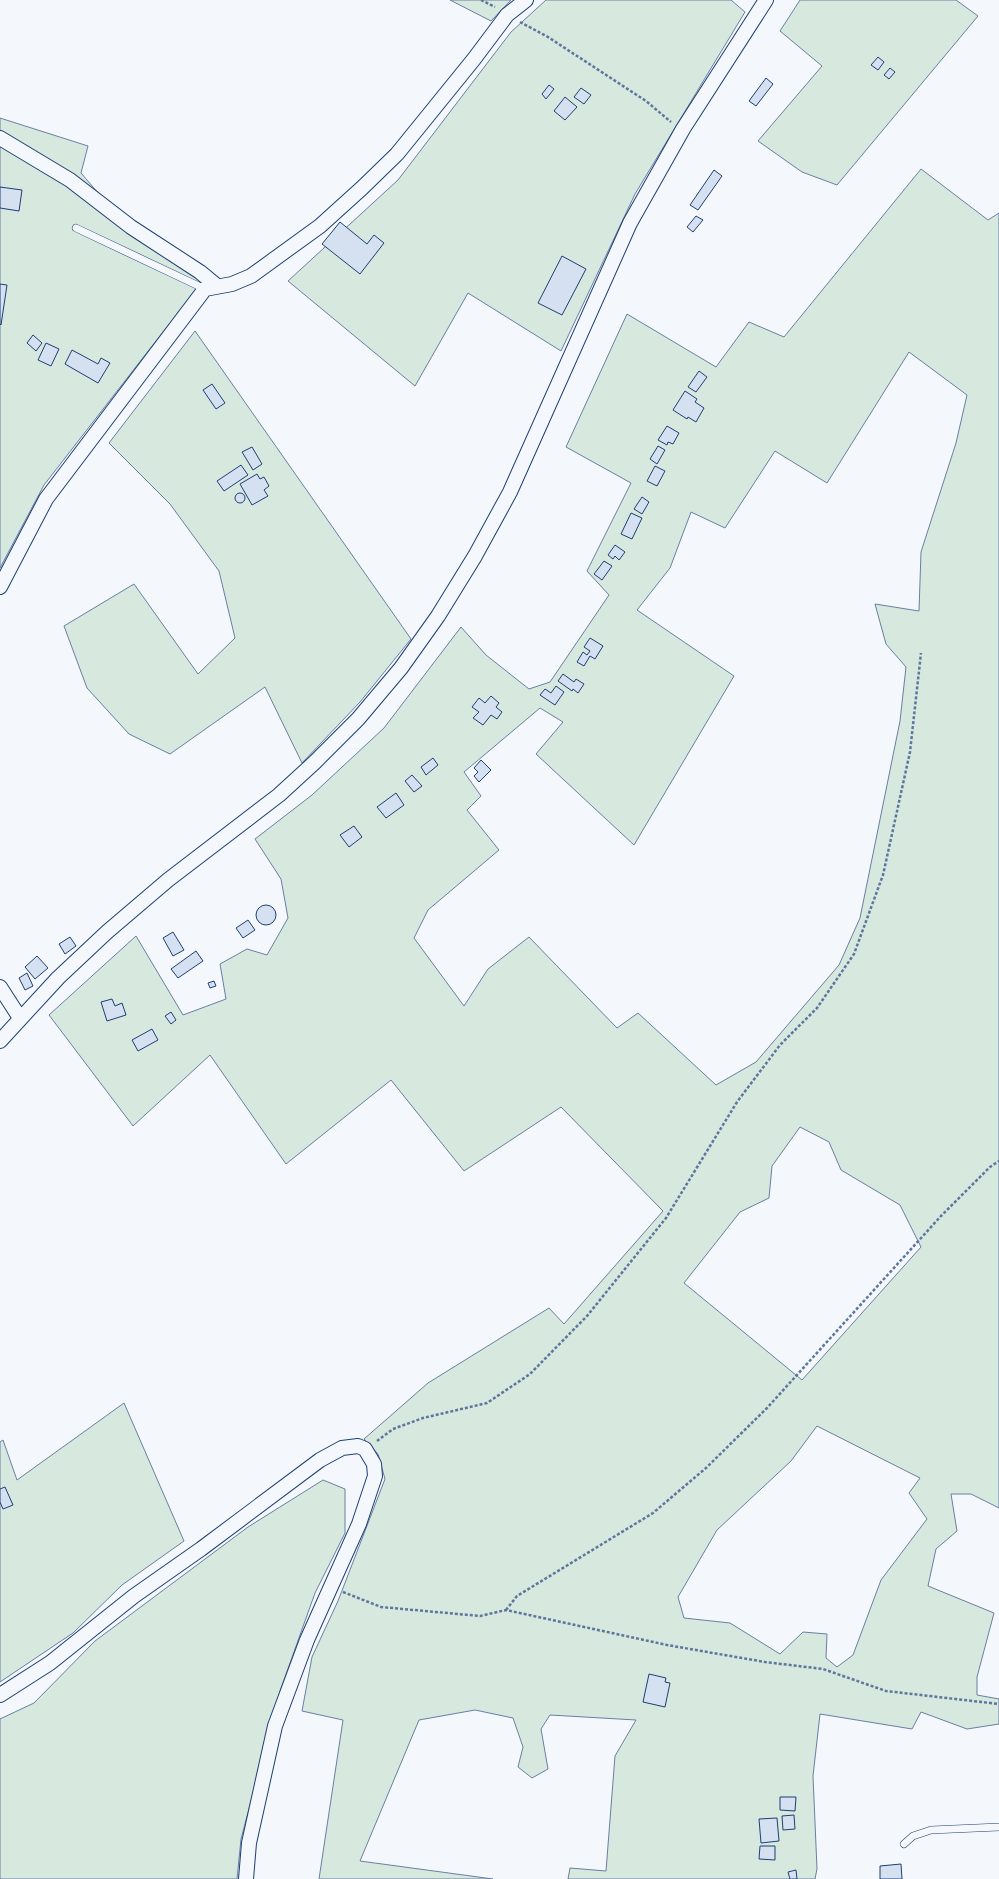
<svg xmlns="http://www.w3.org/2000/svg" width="999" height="1879" font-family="Merriweather,serif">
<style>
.green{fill:#d7e8df;stroke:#687fa3;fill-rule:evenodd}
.building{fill:#d5e0f0;stroke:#1d3f73}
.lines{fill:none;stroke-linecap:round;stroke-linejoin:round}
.lane-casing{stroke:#1d3f73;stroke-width:8}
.street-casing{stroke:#1d3f73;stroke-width:16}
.path{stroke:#5e769c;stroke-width:2.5;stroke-dasharray:3 2;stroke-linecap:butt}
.lane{stroke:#f4f7fb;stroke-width:7}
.street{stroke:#f4f7fb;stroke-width:14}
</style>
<rect width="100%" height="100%" fill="#f4f7fb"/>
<!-- green -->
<path class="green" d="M450,0H511L491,21Z
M546,0H731L745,12L635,194L561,351L468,293L415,386L288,281L398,180L511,32Z
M800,0H956L978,16L837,185L802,172L758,141L822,66L780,31Z
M0,118L88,146L81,173L117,215L205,278L44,485L0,568Z
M921,169L988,220L999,213V1508L971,1494H951L957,1531L936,1549L928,1586L994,1613L977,1677V1695L999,1699V1724L967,1729L921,1712L912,1729L820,1714L813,1776L817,1869L815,1879H568L570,1868L606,1871L615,1756L636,1720L550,1715L541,1729L548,1769L532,1778L518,1767L523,1747L513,1718L475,1710L419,1720L360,1861L493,1879H319L343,1720L302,1711L312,1657L338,1601L385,1479L378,1454L364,1439L428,1383L549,1308L564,1324L663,1211L561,1107L464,1171L391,1080L286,1164L210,1055L133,1126L49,1015L136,936L183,1015L226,999L220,964L247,949L267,955L288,918L281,879L255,839L312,795L384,728L461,627L486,655L529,689L550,682L609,595L587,571L631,483L566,447L627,314L716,367L749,322L784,337ZM909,352L967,395L956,443L921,552L919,611L875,604L886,644L906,667L900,721L860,918L839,965L756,1062L716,1085L638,1013L617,1028L529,937L488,969L464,1006L414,938L428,910L499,850L467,810L481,796L464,772L540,708L563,722L536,754L634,845L734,676L637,610L670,568L691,512L725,528L775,451L827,483ZM800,1127L829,1142L841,1170L900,1205L921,1247L802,1380L684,1283L740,1212L769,1198L772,1166ZM817,1426L920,1478L909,1493L927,1519L881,1580L853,1655L837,1667L826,1658L827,1634L803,1632L780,1654L730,1623L684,1618L678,1597L717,1530L791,1461Z
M195,331L411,639L360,702L302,763L265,687L170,754L129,734L87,688L64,626L134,584L198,674L235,638L219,571L170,504L109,443Z
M124,1403L184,1541L122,1585L73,1633L0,1682V1442L3,1440L17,1480Z
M323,1480L345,1489V1533L315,1593L280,1691L241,1839L237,1879H0V1719L34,1703L95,1641L248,1527Z"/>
<!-- building -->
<path class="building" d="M878,57L884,62L878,70L871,65Z
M890,68L895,72L889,79L884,75Z
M766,78L773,84L756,106L749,101Z
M549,85L554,89L546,99L542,94Z
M581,88L591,95L584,104L574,97Z
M565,97L577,107L565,120L554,111Z
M714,170L722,176L698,210L690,205Z
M0,187L22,190L19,211L0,208Z
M696,216L703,220L693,232L687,227Z
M340,222L367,244L374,235L384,243L360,274L322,244Z
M562,256L586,269L562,315L538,303Z
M0,284L7,285L1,325L0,324Z
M33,335L42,343L36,351L27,343Z
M46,343L59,349L51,366L38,360Z
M72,350L98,364L101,358L110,363L98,383L65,364Z
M699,371L707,377L696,392L688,387Z
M212,384L225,403L216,409L203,390Z
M685,391L697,399L695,402L704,408L696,422L688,417L687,419L673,410Z
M667,426L679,433L673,444L668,442L667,445L658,440Z
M658,446L665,450L657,464L650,459Z
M252,447L262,464L253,470L242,452Z
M241,465L248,475L224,491L217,481Z
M655,466L665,471L657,486L647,481Z
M257,474L260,479L264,477L269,486L264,490L268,496L252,505L240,484Z
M235 498a5 5 0 1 1 10 0a5 5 0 1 1-10 0Z
M642,497L649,502L642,514L634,509Z
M631,513L642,518L632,539L621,534Z
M615,545L625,552L619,560L615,556L613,559L608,555Z
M604,561L612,566L602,580L594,574Z
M590,638L603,646L595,659L590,656L584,666L577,662L583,652L587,655L590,651L584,647Z
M563,674L574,682L576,679L584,684L578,693L573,689L572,691L558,681Z
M556,686L564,692L555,705L540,695L545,689L551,693Z
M491,696L499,703L496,707L502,712L497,719L491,715L483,725L473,718L479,712L472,707L479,698L485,703Z
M433,758L438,765L426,775L421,767Z
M481,760L491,770L479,782L474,776L478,772L474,768Z
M412,775L422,786L414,792L405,781Z
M396,793L404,805L386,818L377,807Z
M354,826L362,837L349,847L340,835Z
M256 915a10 10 0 1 1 20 0a10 10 0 1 1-20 0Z
M248,920L255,930L243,938L236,928Z
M173,932L184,950L173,956L163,938Z
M70,937L76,946L65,954L59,944Z
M196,951L203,961L178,978L171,969Z
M37,956L48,968L35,979L25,967Z
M27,973L33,986L25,990L19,978Z
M214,981L216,986L210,988L208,983Z
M112,999L115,1006L122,1003L126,1015L107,1021L101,1002Z
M171,1012L176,1020L171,1024L165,1016Z
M152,1029L158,1040L138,1051L132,1040Z
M5,1487L13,1505L3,1509L0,1502V1489Z
M649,1674L666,1678L665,1682L670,1683L665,1707L643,1702Z
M780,1797H796L795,1811L780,1810Z
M794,1815L795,1829L783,1830L782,1816Z
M777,1818L779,1841L761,1843L759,1819Z
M760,1846H775V1860L759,1859Z
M901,1864L902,1879H880V1866Z
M796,1870L797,1879H790L788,1872Z"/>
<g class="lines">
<!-- lane casing -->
<g class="lane-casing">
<path id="lane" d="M76,228L205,289
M904,1844L913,1836L931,1830L999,1827"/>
</g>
<!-- street casing -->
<g class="street-casing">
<path id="street" d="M0,138L70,180L131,227L200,272L217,286
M0,587L46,499L205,289L232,284L251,276L320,226L362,188L397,154L474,59L507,15L526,0
M0,987L20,1018
M0,1041L58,978L107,932L168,880L279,795L315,762L358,719L401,668L438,616L475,556L510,492L630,223L683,129L766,0
M0,1695L50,1663L134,1596L201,1549L320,1460L342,1448L358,1446L365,1449L374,1464L375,1476L359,1524L307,1640L275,1726L249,1843L246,1879"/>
</g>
<!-- path -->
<path class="path" d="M481,0L495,7
M520,22L548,37L646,101L671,122
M377,1441L393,1429L423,1418L487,1403L530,1374L587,1316L666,1218L737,1102L780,1045L817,1008L854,954L883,875L910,752L921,653
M343,1592L381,1607L480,1616L506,1610L667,1645L765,1662L823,1669L886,1691L999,1704
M506,1610L517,1596L653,1513L706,1468L767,1408L941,1216L990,1167L999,1161"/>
<!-- lane -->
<use href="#lane" class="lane"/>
<!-- street -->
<use href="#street" class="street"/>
</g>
</svg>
